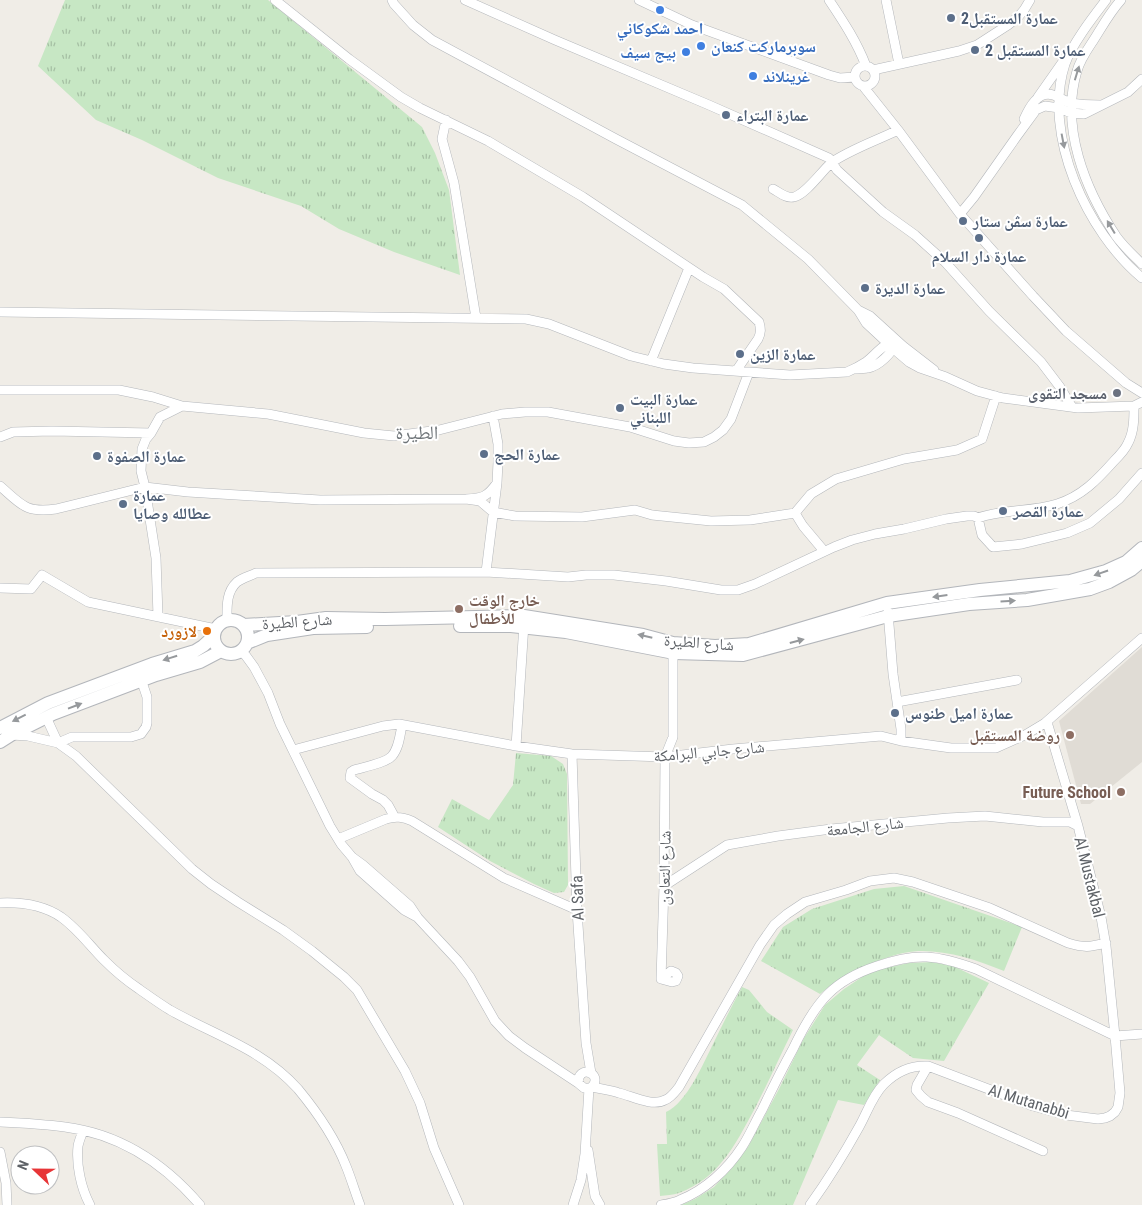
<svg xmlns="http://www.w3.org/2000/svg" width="1142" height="1205" font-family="'Roboto Condensed','Noto Naskh Arabic',sans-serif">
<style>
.education{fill:#e0dcd5}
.grass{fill:url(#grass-tufts)}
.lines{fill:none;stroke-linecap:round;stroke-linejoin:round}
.street-casing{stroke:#b4b7bb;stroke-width:10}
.secondary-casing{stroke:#b3b6bb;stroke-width:14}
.street{stroke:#fff;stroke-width:9}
.secondary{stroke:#fff;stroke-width:12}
.oneway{fill:#96999c}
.shop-dot{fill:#3f7fe0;stroke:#fff;stroke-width:2}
.service-dot{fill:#5c6f8a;stroke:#fff;stroke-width:2}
.worship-dot{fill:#6b7280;stroke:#fff;stroke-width:2}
.education-dot{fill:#8d6e63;stroke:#fff;stroke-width:2}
.food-dot{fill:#e8710a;stroke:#fff;stroke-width:2}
.labels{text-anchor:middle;stroke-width:4;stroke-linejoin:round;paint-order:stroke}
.service-label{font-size:16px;font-weight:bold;fill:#4e5e75;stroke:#fff;text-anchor:start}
.shop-label{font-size:16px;font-weight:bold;fill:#366cbe;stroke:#fff;text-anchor:start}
.worship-label{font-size:16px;font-weight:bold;fill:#5b616d;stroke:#fff;text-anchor:end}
.education-label{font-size:16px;font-weight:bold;fill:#785e54;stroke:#fff;text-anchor:end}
.street-label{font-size:16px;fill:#5e6267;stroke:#fff}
.food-label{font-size:16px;font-weight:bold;fill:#c56008;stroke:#fff;text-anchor:end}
.quarter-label{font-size:19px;fill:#6f7579;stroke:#fff}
</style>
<defs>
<pattern id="grass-tufts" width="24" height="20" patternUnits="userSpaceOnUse" patternTransform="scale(1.25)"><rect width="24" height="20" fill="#c7e7c4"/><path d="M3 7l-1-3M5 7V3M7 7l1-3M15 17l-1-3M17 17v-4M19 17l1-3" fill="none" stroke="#a5bfa3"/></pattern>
</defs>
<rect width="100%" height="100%" fill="#f0ede7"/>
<!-- education -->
<path class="education" d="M1142,647V762L1090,804H1081L1059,721Z"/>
<!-- grass -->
<path class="grass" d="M65,0H268L422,127L435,153L449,190L460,275L394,252L339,229L301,206L218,178L142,140L96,120L38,66Z
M516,753L551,756L563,764L567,774L568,885L564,892L554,893L534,884L490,861L438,827L452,799L489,820L513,785Z
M904,886L1022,927L1004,971C977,960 947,950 918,951C900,952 882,959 866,966C849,973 834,982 820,994L761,961L783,927L812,909L874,889Z
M932,962L953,966L989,983L944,1061L913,1058L879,1035L857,1065L880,1080L864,1105L838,1100L793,1205H681L695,1199L714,1187L731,1169L748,1147L779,1089L804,1038L825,1005L844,989L865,975L885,968L909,963Z
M742,987L749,990L767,1012L793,1030C780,1056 768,1083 754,1110C735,1145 719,1178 679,1193C673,1195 666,1195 660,1196L657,1144H667L666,1112C687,1103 704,1062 714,1042C723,1024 732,1005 742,987Z"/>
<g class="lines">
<!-- street casing -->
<g class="street-casing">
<path id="street" d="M275,0L349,59L401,97L420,108L488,141L583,197L703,277L724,289L759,322C761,329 761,333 758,339L736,371
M392,0L394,4L413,25L432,40L616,139L742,205L808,259L858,310L866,323L895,350L909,362L920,368L946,377L977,391L1003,398L1078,408L1134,406L1142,402
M465,0L555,40L709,105L829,158L837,170L883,212L915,235L945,262L989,311L1041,362L1060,387L1072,407
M639,0L692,25L829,75L840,78L855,77
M829,0C843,21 857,42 866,66
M886,0L899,64
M1106,0C1093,17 1072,44 1065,64C1042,135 1087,232 1142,278
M1121,0C1110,12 1102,27 1093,41C1087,50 1080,60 1077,71C1060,127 1085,189 1116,236C1123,246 1133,255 1142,264
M855 76a10 10 0 1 1 20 0a10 10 0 1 1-20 0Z
M873,70L959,51L977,45L1008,25L1018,17L1024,10L1030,0
M863,86L898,130L960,214L1033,296L1066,331L1126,383L1142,393
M1038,97L1064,60
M1024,119C1029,108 1038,90 1053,95C1059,97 1065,101 1071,103C1081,105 1090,105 1100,105
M446,120L442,139L454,183L476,318
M773,189C779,192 786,199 794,197C806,194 821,172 831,163C849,150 878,140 898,130
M960,214L974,197L1017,136L1036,110L1045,106L1059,108L1071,113L1084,114L1128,92L1142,79
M858,310L870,316L903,346L934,370
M0,312L526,319L549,324L631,356L664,364L693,368L790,375L847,372C854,369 860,366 866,362C876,354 883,344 896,340
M651,361L689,268
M856,369C860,369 864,369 868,368C879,366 892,353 895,344
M0,390H119L153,397L182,406
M0,437L13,432L52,431L151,433
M0,486C22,505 25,513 56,509L145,487L188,492L320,500L466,499C483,498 487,497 497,483
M466,499L480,501L493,512L515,516L582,517L635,510L652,515L711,521L750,520L795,513L811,494L836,479L904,459L957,450L982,439L996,396
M795,513L803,526L824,551
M978,518L982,535L993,547L1022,544L1067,533L1090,523L1119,499L1142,473
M486,572L497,483L498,462V444L493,416
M0,588L31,589L42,575L88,602L216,629
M888,612L893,674L901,729V741
M158,616L156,558L145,487L141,471L142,449L146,439L151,433L160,417L182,406L268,414L364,433L394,436L439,430L502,414L525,412H548L630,427L674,441L689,443L704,442L714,437L723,430L731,419L749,372
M227,620C227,607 226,592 237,582C242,578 250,576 256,573L486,572L568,577L586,575H614L666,581L721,590H738L755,584L834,547L852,540L875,534L904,529L946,519L967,516H974L978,518C1002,509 1031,512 1057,504C1082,496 1097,480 1114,461C1119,456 1125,450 1128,443C1134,432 1134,418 1134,406
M241,651L246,656L254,667L268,693L280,724L330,826L341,844L352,857L360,871L404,910L417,917
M897,702L1017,680
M46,717L58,743
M11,735L28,736L58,743L76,756L192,869L211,884L238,902L283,930L312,951L344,977L357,990L405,1071L420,1103L434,1148L459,1205
M58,743L72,737H131L141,734L146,727L147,723V697L140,676
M516,746L524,624
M293,750L383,726L399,724L516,746L572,754L665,757L733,749L881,736L901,741L951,748H996L1025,735L1045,723L1142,638
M572,754L577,910L586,1043L591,1073
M394,816L388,805L383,800L372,794L350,778L351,772L354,770C364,767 386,763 392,756C399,748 400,735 402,725
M338,839L386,819C396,816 403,817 412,821L504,878L577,910
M352,857L363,865L410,906L418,918L458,961L470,977L495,1021L509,1036L525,1048L578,1083L584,1088C588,1089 592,1088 594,1084C600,1072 578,1065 578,1083
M664,886L727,845L778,836L831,829L948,818L985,816L1043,822H1070L1078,826
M0,903C22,902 43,905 61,917C78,929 90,946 104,960C114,970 127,981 139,989C149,996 160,1004 170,1010C216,1036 262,1049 298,1089C317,1112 335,1138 346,1166C351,1178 355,1192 360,1205
M661,979L671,971L676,973L678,976L676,981L672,982L661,979L664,886L665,757L673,737V648
M928,1066L917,1085L916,1090L921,1096L928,1102L958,1113L1043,1151
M592,1087C601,1089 610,1090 619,1093C632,1096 652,1107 665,1100C671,1098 675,1092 679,1087L760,945L774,925L787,914L805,902L846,890L870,881L894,878L913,882L990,908L1068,943C1085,948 1089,947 1106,943
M0,1122C22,1123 43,1124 65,1127C120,1134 164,1163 200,1205
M83,1131C81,1136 79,1141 78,1146C76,1165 81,1188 90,1205
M588,1150L595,1196L600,1205
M0,1152L6,1183L7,1205
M573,1205L581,1180L585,1154L589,1088
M661,1205C667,1204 674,1203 680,1200C705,1190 727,1170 742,1147C750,1135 755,1122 762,1110C772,1089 782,1069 793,1049C802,1030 813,1009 828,994C841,981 859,972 877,966C917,952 937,955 976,969L1115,1036L1142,1034
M810,1205C828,1180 844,1154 859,1127C867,1113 872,1096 884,1084C896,1072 911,1065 928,1066L1033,1106L1066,1115L1098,1119L1105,1118L1110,1116L1115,1112L1118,1107L1120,1093L1115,1036L1106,946L1101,917L1078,826L1047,722"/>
</g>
<!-- secondary casing -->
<g class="secondary-casing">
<path id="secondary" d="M214 637a17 17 0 1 1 34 0a17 17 0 1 1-34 0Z
M243,625L297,622L326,618L385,619L524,616L643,635L673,643L715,646L749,644L887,603L980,590L1070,581L1106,571L1126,562L1142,548
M460,626H511L566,632L674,653L743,655L888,616L969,604L1027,600L1090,589L1109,582L1131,570L1142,561
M247,643L267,635L313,628L367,627
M0,728L48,703L152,664L195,651L203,646L213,637
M0,742L11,735L53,714L156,675L200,662L221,651"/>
</g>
<!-- street -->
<use href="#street" class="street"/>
<!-- secondary -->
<use href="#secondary" class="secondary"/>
</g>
<!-- one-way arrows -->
<defs><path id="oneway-solid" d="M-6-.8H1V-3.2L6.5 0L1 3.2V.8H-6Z" transform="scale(1.25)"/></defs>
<g class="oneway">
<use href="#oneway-solid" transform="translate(1077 73) rotate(-73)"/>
<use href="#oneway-solid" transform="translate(1063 141) rotate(79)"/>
<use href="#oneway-solid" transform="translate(1111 227) rotate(-121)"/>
<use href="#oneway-solid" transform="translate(1101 573) rotate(161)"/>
<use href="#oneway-solid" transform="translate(940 596) rotate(172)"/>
<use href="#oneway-solid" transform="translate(1008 601) rotate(-4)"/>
<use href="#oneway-solid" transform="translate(645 636) rotate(-167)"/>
<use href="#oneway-solid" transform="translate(797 641) rotate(-15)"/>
<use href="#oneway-solid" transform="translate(170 658) rotate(163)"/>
<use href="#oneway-solid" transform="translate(75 706) rotate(-21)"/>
<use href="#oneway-solid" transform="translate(19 718) rotate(153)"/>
</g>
<!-- markers -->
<g class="shop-dot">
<circle cx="660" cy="10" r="5"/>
<circle cx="701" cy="46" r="5"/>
<circle cx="686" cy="52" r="5"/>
<circle cx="753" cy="76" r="5"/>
</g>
<g class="service-dot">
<circle cx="951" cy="18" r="5"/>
<circle cx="975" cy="50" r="5"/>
<circle cx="726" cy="115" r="5"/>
<circle cx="963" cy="221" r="5"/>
<circle cx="979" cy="238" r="5"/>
<circle cx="865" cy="288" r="5"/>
<circle cx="740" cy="354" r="5"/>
<circle cx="620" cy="408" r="5"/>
<circle cx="484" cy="454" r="5"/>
<circle cx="97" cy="456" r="5"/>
<circle cx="123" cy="504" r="5"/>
<circle cx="1003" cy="511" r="5"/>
<circle cx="895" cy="713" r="5"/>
</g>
<circle class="worship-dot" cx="1117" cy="393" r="5"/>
<g class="education-dot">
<circle cx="459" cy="609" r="5"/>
<circle cx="1070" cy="735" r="5"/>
<circle cx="1121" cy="792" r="5"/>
</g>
<circle class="food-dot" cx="207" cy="631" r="5"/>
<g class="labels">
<!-- service labels -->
<g class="service-label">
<text x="961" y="24">عمارة المستقبل2</text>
<text x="985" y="56">عمارة المستقبل 2</text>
<text x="736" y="121">عمارة البتراء</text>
<text x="973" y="227">عمارة سڤن ستار</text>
<text x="979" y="262" text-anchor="middle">عمارة دار السلام</text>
<text x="875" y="294">عمارة الديرة</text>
<text x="750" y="360">عمارة الزين</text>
<text x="630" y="405">عمارة البيت<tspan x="630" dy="18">اللبناني</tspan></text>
<text x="494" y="460">عمارة الحج</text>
<text x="107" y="462">عمارة الصفوة</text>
<text x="133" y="501">عمارة<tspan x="133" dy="18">عطالله وصايا</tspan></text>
<text x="1013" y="517">عمارة القصر</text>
<text x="905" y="719">عمارة اميل طنوس</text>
</g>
<!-- shop labels -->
<g class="shop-label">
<text x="660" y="34" text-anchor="middle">احمد شكوكاني</text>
<text x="711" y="52">سوبرماركت كنعان</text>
<text x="676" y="58" text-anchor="end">بيج سيف</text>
<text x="763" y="82">غرينلاند</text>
</g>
<!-- worship labels -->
<g class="worship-label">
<text x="1107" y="399">مسجد التقوى</text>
</g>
<!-- education labels -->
<g class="education-label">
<text x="469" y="606" text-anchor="start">خارج الوقت<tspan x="469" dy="18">للأطفال</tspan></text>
<text x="1060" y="741">روضة المستقبل</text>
<text x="1111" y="798">Future School</text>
</g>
<!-- street labels -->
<g class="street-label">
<text transform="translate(297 621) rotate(-4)" y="6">شارع الطيرة</text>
<text transform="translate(699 642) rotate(4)" y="6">شارع الطيرة</text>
<text transform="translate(709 751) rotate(-5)" y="6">شارع جابي البرامكة</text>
<text transform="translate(865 826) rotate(-6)" y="6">شارع الجامعة</text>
<text transform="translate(664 868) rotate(-89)" y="6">شارع التعاون</text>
<text transform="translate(1090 877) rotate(76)" y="6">Al Mustakbal</text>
<text transform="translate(577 898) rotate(-92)" y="6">Al Safa</text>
<text transform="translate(1029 1101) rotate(17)" y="6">Al Mutanabbi</text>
</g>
<!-- food labels -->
<g class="food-label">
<text x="197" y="637">لازورد</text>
</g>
<!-- quarter labels -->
<g class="quarter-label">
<text x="417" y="439">الطيرة</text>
</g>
</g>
<!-- north arrow -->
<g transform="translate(35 1170) rotate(292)"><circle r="24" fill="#ffffff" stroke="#bfc0c2"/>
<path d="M0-4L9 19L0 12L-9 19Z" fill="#e73537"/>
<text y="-8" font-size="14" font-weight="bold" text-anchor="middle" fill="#5e6267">N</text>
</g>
</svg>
